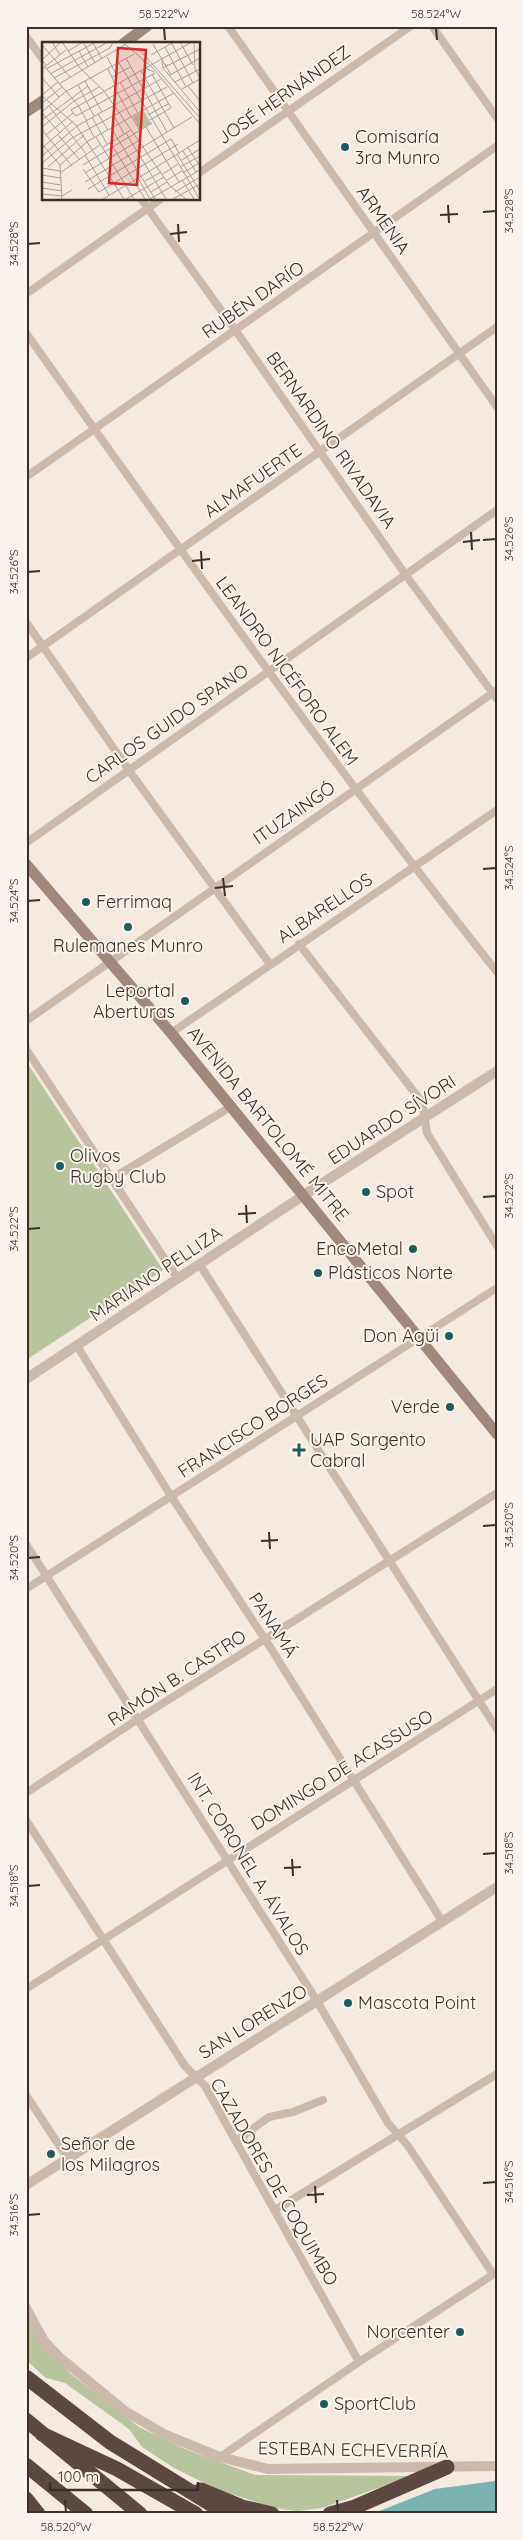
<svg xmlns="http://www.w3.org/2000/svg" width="523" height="2540" font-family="Quicksand,sans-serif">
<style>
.grass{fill:#b8c49e}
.water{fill:#7db2b3}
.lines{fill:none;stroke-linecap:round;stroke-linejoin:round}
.minor{stroke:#cdb9aa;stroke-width:8}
.tertiary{stroke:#cdb9aa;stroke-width:10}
.secondary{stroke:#a1887b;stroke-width:11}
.motorway{stroke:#5c4841;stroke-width:15}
.ticks{fill:none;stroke:#3a2f2a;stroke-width:2}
.poi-dot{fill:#1d5b5e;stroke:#fbf4ec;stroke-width:2}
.labels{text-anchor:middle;stroke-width:4;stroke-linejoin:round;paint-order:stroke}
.street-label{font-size:18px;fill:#3a2f2a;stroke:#fbf4ec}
.poi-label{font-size:18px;fill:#3a2f2a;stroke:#fbf4ec;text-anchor:start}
.inset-road{fill:none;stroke:#aa9f97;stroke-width:1}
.view{fill:#d62828;fill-opacity:0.15;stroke:#d62828;stroke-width:2.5}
.inset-edge{fill:none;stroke:#3a2f2a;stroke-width:2.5}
.neatline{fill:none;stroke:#3a2f2a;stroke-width:2}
.ticks-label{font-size:12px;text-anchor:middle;fill:#3a2f2a}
</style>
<rect width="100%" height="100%" fill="#f4eadf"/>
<!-- grass -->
<path class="grass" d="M26,1061L163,1270L26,1360Z
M26,2316L43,2345L71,2374L139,2427L185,2449L255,2475L412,2476L322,2508L297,2511L274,2508L216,2489L174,2468L142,2447L129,2429L65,2383L46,2378L26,2360Z"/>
<!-- water -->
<path class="water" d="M495,2481L497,2514H372L435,2489Z"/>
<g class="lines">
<!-- minor -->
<path class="minor" d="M228,26L497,407
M432,26L497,118
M26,36L44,61
M199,173L411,26
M141,199L236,331L405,574L497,699
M26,294L161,199
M26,333C180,549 332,765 497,972
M26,477L497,146
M26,622L128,769L269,963
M26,658L497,327
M26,843L497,510
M299,944L422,1102L427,1133L497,1246
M26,1021L497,690
M171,1033L497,810
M26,1049L178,1279
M113,1178L232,1106
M200,1265L497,1729
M77,1346L171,1496L270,1647L442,1921
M26,1544L317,2001L388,2123L408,2146L493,2274
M26,1589L497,1288
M26,1793L138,1719L497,1493
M26,1820L185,2066L205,2086L359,2362
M26,1989L497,1689
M26,2095L68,2159
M236,2141L269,2117L293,2112L323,2100
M275,2210L497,2074
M220,2457L359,2362L497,2272"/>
<!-- tertiary -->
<path class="tertiary" d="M26,1379L304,1195L497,1071
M26,2185L497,1887
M26,2308L44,2341L58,2356L125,2411L164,2434L220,2457L268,2469L497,2466"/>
<!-- secondary -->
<path class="secondary" d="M123,44L147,26
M26,112L44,100
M26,864L171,1033L497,1434"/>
<!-- motorway -->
<path class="motorway" d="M26,2377L110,2442L227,2514
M26,2420L140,2514
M42,2434L117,2469L196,2514
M26,2465L86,2514
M201,2490L242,2507L272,2514
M26,2499L38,2514
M330,2514L355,2507L447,2467"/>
</g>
<!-- ticks -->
<path class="ticks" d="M164,28L165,40M436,28L437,40M448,205L449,223M483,212L496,211M440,215L458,214M178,224L179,242M170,234L187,232M28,244L40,243M471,532L472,550M483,540L496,539M463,542L480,540M201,551L202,569M192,561L210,559M28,572L40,571M483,869L496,868M223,878L225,896M215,888L233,886M28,901L40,900M483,1197L496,1196M246,1205L247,1223M238,1214L256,1213M28,1229L40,1228M483,1526L496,1525M269,1532L270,1549M261,1541L278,1540M28,1558L40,1557M483,1854L496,1853M292,1859L293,1876M284,1868L301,1867M28,1886L40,1885M483,2183L496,2182M315,2186L316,2203M307,2195L324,2194M28,2215L40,2214M65,2500L66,2512M337,2500L338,2512"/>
<!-- markers -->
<g class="poi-dot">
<circle cx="345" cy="147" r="5"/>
<circle cx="86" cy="902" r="5"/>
<circle cx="128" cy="927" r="5"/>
<circle cx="185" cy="1001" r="5"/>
<circle cx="60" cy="1166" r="5"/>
<circle cx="366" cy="1192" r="5"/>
<circle cx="413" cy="1249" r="5"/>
<circle cx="318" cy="1273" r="5"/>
<circle cx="449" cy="1336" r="5"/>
<circle cx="450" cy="1407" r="5"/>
<path d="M296.5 1442.5h5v5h5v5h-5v5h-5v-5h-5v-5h5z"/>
<circle cx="348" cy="2003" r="5"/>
<circle cx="51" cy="2154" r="5"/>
<circle cx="460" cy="2332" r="5"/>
<circle cx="324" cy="2404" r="5"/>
</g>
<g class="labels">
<!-- street labels -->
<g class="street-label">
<text transform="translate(284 95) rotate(-35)" y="6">JOSÉ HERNÁNDEZ</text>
<text transform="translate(383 220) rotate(55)" y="6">ARMENIA</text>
<text transform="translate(253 300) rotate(-35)" y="6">RUBÉN DARÍO</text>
<text transform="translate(331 440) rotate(55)" y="6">BERNARDINO RIVADAVIA</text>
<text transform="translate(253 481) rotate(-35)" y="6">ALMAFUERTE</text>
<text transform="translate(287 671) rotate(54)" y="6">LEANDRO NICÉFORO ALEM</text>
<text transform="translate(167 724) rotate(-35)" y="6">CARLOS GUIDO SPANO</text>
<text transform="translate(294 813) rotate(-35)" y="6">ITUZAINGÓ</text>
<text transform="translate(325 908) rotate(-34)" y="6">ALBARELLOS</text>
<text transform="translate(392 1120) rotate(-33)" y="6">EDUARDO SÍVORI</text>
<text transform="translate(268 1124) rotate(51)" y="6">AVENIDA BARTOLOMÉ MITRE</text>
<text transform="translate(156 1274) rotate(-34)" y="6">MARIANO PELLIZA</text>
<text transform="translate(253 1426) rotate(-33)" y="6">FRANCISCO BORGES</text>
<text transform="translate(273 1625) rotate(57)" y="6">PANAMÁ</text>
<text transform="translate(177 1678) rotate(-33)" y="6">RAMÓN B. CASTRO</text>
<text transform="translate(342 1770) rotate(-32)" y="6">DOMINGO DE ACASSUSO</text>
<text transform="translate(248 1864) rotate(58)" y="6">INT. CORONEL A. ÁVALOS</text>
<text transform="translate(253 2022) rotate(-32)" y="6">SAN LORENZO</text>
<text transform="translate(274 2182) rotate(60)" y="6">CAZADORES DE COQUIMBO</text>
<text transform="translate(353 2450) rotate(1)" y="6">ESTEBAN ECHEVERRÍA</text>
</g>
<!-- poi labels -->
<g class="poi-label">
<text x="355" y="143">Comisaría<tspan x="355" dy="21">3ra Munro</tspan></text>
<text x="96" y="908">Ferrimaq</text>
<text x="128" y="952" text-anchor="middle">Rulemanes Munro</text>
<text x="175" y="997" text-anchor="end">Leportal<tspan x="175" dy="21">Aberturas</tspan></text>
<text x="70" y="1162">Olivos<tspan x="70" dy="21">Rugby Club</tspan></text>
<text x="376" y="1198">Spot</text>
<text x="403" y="1255" text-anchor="end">EncoMetal</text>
<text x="328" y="1279">Plásticos Norte</text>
<text x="439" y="1342" text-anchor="end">Don Agüi</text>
<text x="440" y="1413" text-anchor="end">Verde</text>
<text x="310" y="1446">UAP Sargento<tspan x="310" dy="21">Cabral</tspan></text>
<text x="358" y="2009">Mascota Point</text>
<text x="61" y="2150">Señor de<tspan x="61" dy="21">los Milagros</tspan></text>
<text x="450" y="2338" text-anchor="end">Norcenter</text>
<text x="334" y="2410">SportClub</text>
</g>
</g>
<!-- overview -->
<g transform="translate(42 42)">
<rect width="158" height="158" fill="#f4eadf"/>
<path d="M102,69L109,81L98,88L91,75Z" fill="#b8c49e"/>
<path class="inset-road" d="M10,0L18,13M20,0L38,26L62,49L128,144L144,157M41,0L53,21M80,0L109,24L158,82M129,0L151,41M138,0L151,23M152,0L153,27L158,36M51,1L60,17M111,2L129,33M0,3L28,35M123,5L144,45M97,7L158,76M26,9L41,0M37,9L46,25M109,13L132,0M65,15L74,32M84,16L125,90M101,18L105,27L112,30M120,18L121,26L158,70M77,21L157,156M4,23L0,18L19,0M3,25L36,63L45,79M121,26L158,7M0,27L24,8M4,27L54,0M66,27L73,42M99,29L132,86M113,31L34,74L29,68L150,0M8,32L66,0M128,33L158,16M70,35L88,25M0,36L17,55M12,36L68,6L71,0M43,39L60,70M78,40L96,71M133,40L158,27M17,42L84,2M36,43L52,74M71,43L89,75M146,44L158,59M140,47L158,37M0,53L16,40M0,54L34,83L82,157M0,61L20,45M7,64L44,112M0,70L23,50L92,12M0,71L18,91M56,72L66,88M106,73L126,62M72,74L82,92M50,75L65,102M90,75L98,89M0,78L46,44M108,78L129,66L110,32M44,79L52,95M0,85L32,59L57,45M104,85L137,140M69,86L113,157M0,88L30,124M84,91L124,157M4,93L31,71M16,93L38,118M54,95L92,157M68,100L103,157M0,102L18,123M61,105L89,88M0,106L31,79M146,106L158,124M141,109L154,130M135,112L158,149M43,113L67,153M0,114L35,84L119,37M140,118L158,107M0,121L30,96L125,45M18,123L46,99L132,51M18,123L20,157M41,123L110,81M116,124L158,98M6,125L42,93M138,125L158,114M0,126L18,129M41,127L57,150L136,102M18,131L59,102M43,131L96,99M141,131L157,121M121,132L136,122M0,133L19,136M96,136L108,157M125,138L140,129M140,138L152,157M103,139L119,130M0,140L19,143M43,140L150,75M0,146L20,149M46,147L129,97L137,111M109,150L125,140M133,150L158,135M0,152L20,154L30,148M61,157L116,124M84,157L122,135M108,157L158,128M131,157L158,142"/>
<path class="view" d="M76,6L104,8L95,143L67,141Z"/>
<rect width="158" height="158" class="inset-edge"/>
</g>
<!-- border -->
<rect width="523" height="2540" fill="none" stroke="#fbf4ec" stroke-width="55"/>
<!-- scale -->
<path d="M50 2482v8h148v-8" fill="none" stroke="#3a2f2a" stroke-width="2.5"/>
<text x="58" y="2482" font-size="15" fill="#3a2f2a" stroke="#fbf4ec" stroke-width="4" paint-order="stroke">100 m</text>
<rect x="28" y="28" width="468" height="2484" class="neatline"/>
<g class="ticks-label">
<text x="164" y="18">58.522°W</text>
<text x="436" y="18">58.524°W</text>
<text transform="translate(509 211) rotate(-90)" y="4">34.528°S</text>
<text transform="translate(14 244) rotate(-90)" y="4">34.528°S</text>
<text transform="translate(509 539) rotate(-90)" y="4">34.526°S</text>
<text transform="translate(14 572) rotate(-90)" y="4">34.526°S</text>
<text transform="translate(509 868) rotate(-90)" y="4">34.524°S</text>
<text transform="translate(14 901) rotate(-90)" y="4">34.524°S</text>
<text transform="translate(509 1196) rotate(-90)" y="4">34.522°S</text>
<text transform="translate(14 1229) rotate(-90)" y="4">34.522°S</text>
<text transform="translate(509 1525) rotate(-90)" y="4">34.520°S</text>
<text transform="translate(14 1558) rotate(-90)" y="4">34.520°S</text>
<text transform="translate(509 1853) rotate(-90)" y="4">34.518°S</text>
<text transform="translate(14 1886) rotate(-90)" y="4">34.518°S</text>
<text transform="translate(509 2182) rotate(-90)" y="4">34.516°S</text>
<text transform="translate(14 2215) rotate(-90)" y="4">34.516°S</text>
<text x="66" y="2531">58.520°W</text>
<text x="338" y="2531">58.522°W</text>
</g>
</svg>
